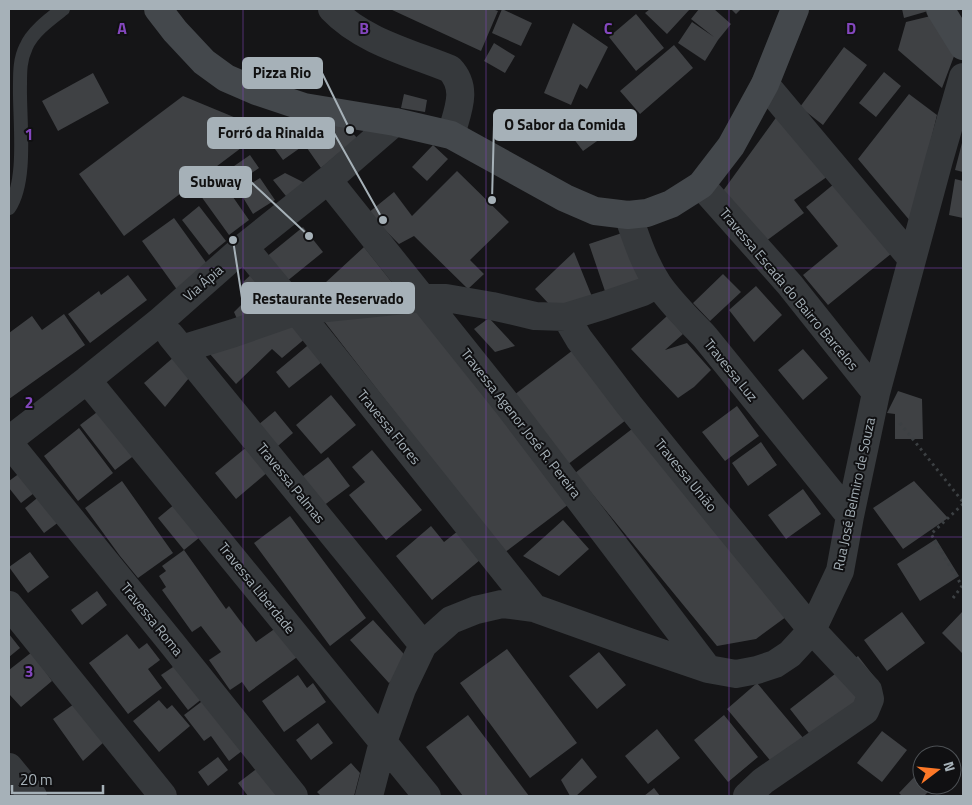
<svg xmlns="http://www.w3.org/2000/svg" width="972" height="805" font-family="'Titillium Web',sans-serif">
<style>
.building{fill:#3f4144}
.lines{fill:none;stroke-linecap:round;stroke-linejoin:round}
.path{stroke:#3c4043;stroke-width:3;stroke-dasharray:2.5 4;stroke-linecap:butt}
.lane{stroke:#36393c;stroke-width:14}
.street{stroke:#36393c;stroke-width:28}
.secondary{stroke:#44484c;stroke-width:28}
.grid{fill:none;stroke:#8447be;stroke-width:1;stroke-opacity:0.55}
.labels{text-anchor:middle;stroke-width:4;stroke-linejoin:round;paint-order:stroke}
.street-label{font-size:14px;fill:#a6b1b8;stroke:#101012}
.grid-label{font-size:16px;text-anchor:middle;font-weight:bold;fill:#8447be;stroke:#101012;stroke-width:4;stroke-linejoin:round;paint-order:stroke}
.leader{fill:none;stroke:#a6b1b8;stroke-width:2}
.callout-dot{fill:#a6b1b8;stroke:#101012;stroke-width:2}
.callout{fill:#a6b1b8;stroke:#a6b1b8;stroke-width:2}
.callout-label{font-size:15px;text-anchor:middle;font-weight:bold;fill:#111}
</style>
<rect width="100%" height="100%" fill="#151517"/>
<!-- building -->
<path class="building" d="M390,9H492L498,11L481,51Z
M502,9L532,23L521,46L492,33Z
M650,9H690L667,34L645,13Z
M699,9H714L731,24L718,40L705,61L678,43L692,22L714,37L691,19Z
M731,9H741L736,14Z
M902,9H935L904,18Z
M636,14L664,48L636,71L609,37Z
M939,14L956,51L942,88L898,50L906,22Z
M573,23L608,47L587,89L580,84L571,105L544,93Z
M494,43L515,56L505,73L484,61Z
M674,45L693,68L640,114L620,91Z
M844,47L867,65L823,125L800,107Z
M884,72L901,86L876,117L859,103Z
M93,73L109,103L58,131L42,101Z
M404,94L427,100L425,112L401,108Z
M909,94L937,115L911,222L858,159Z
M183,96L265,130L124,236L79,174Z
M783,108L831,174L794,200L804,213L758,247L720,195Z
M320,114L350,130L357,138L321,168L295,131Z
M595,116L607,134L583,151L570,134Z
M285,125L300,148L283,160L267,138Z
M963,139V172L955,170Z
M433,145L448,159L427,181L412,167Z
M250,155L259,168L233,186L224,173Z
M457,171L509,222L470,260L484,274L468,289L414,236L399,244L368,213L394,192L412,216Z
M285,173L309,185L290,201L273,180Z
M219,177L249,220L229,235L198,192Z
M260,178L275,200L253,214L239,191Z
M840,179L897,249L828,305L803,275L838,246L806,207Z
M955,179L963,181V218L949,215Z
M199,206L226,241L209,255L182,220Z
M174,218L210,268L178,291L142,241Z
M303,227L323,252L281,286L260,262Z
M631,230L650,285L608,300L589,244Z
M364,247L398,290L299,307Z
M574,252L595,304L562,318L535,289Z
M255,271L288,308L241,328L234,312L247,299L243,282Z
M723,274L741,292L710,321L693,303Z
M128,275L147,300L90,343L68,314L99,291L101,295Z
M756,286L782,315L754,342L729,310Z
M419,304L569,504L504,553L324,321Z
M64,314L85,345L9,399V333L32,316L42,330Z
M293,315L307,337L282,358L272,349L236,384L203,346Z
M667,316L683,334L665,350L687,343L711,370L694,387L678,398L631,349Z
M489,318L515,346L495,352L474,329Z
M313,341L327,358L289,388L276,372Z
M577,347L630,417L567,465L514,395Z
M803,349L828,378L803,400L778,370Z
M175,356L189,378L165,407L144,383Z
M898,391L922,399L923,439H895V414L887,413Z
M331,395L356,425L321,454L296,425Z
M113,400L148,445L115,470L80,425Z
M737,406L759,436L725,461L702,432Z
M275,411L293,433L272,451L253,429Z
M641,422L790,614L756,639L717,646L575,473Z
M79,428L113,473L78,501L44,456Z
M761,442L777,465L748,486L732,463Z
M248,446L269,471L236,499L215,473Z
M372,450L422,510L386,540L349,495L365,482L352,467Z
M328,457L350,486L315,512L294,483Z
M28,467L42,487L21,503L9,488V481Z
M122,481L173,553L138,578L120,556L85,508Z
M914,481L948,518L903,549L873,508Z
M193,489L220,521L184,550L158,518Z
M803,489L821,514L786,539L768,515Z
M47,490L67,516L44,533L25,508Z
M290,516L366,618L330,646L254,543Z
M563,520L589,549L559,576L523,556Z
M431,526L444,542L463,527L486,555L432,600L396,556Z
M936,539L959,576L920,601L897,564Z
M184,550L226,609L229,606L256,642L290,618L311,647L249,692L242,682L230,690L209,660L221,652L201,626L192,632L162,590L166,587L159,576L166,571L162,566Z
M30,552L49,577L28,593L9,567Z
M97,591L107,605L82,625L71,610Z
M963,611V654L942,633Z
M902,612L925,643L887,671L864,640Z
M373,620L412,663L389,683L350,640Z
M9,634L20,648L9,657Z
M127,634L139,649L147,643L160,660L148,669L162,688L128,714L89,663Z
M188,646L218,686L188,710L161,675L173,667L169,661Z
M507,649L577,743L530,778L460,683Z
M32,652L52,681L21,707L9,694V670Z
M599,652L626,685L597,709L569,676Z
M858,656L879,683L812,737L790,709Z
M298,675L307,688L313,683L326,702L284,732L262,701Z
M757,683L804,739L774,765L727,709Z
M218,689L256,740L229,761L211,736L204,741L184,715Z
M88,694L115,732L83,761L53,719Z
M159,700L167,709L172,705L190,726L159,752L133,721Z
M468,715L529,796H463L426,747Z
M724,715L758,757L728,782L694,740Z
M318,723L333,743L311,760L296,740Z
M657,729L680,758L648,784L625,756Z
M882,731L907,750L882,782L857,763Z
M218,757L228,770L208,786L198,772Z
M271,758L300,796H248L238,783Z
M582,758L597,777L576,796H570L561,780Z
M351,763L360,773L354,796H321L317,792Z
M919,772L922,774V785L934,786L924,796H902L899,793Z
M654,788L660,796H644Z"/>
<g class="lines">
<!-- path -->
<path class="path" d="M900,423L963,502
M953,598L962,586L931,534L963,504"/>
<!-- lane -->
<path class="lane" d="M9,208C28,180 19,119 20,84C20,72 20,59 26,47C32,32 50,19 63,9"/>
<!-- street -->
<path class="street" d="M332,9C362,41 411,53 450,69C469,89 457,112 451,135
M765,84L912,259
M328,180L507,404L708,669
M701,185L790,285L876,393
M628,215C636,238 644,263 658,284C671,303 689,320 705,337L850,516
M244,247L297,311L534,608
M566,317L579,339L629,405L723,521L812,630L868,690L870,699L865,711L763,781L747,796
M171,336L423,645
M182,349L234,333L297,311L424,298H446L492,306L535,316L566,317L605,305L643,292L658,284
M87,380L427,796
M9,440L87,380L159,322L244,247L328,180L395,122
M9,443L170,641L294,796
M9,605L163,796
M9,767L33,796
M369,796L383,742L402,689L423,645L451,620L476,610L502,604L534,608L629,642L708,669L736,674L757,670L775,664L790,654L812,630L840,571L850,516L876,393L939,160L963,77"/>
<!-- secondary -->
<path class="secondary" d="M158,9L175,31L204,62L226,78L256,91L304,107L395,122L451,135L565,198L595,211L628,215L647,213L671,204L701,185L731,146L765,84L795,9
M940,9L963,46"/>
</g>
<!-- grid -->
<path class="grid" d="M243,9V796M486,9V796M729,9V796M9,268H963M9,537H963"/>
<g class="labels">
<!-- street labels -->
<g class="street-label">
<text transform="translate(203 283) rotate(-41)" y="5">Via Ápia</text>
<text transform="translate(789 289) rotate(50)" y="5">Travessa Escada do Bairro Barcelos</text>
<text transform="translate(731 370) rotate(51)" y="5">Travessa Luz</text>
<text transform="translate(521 423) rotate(52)" y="5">Travessa Agenor José R. Pereira</text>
<text transform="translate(389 427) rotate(51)" y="5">Travessa Flores</text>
<text transform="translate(686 475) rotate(51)" y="5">Travessa União</text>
<text transform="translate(291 483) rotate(51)" y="5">Travessa Palmas</text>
<text transform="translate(854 494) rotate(-78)" y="5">Rua José Belmiro de Souza</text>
<text transform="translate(257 588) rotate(51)" y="5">Travessa Liberdade</text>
<text transform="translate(152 619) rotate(51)" y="5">Travessa Roma</text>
</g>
</g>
<g class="grid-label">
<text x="122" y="34">A</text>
<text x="364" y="34">B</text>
<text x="608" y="34">C</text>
<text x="851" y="34">D</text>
<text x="29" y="140">1</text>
<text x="29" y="408">2</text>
<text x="29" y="677">3</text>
</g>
<!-- callouts -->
<path class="leader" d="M350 130L322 73M492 200L494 125M383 220L334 133M309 236L251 182M233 240L242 298"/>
<g class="callout-dot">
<circle cx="350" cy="130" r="5"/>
<circle cx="492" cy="200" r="5"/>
<circle cx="383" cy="220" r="5"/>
<circle cx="309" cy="236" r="5"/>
<circle cx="233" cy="240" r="5"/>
</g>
<g class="callout">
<rect x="243" y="58" width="79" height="30" rx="5"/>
<rect x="494" y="110" width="142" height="30" rx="5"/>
<rect x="208" y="118" width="126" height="30" rx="5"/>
<rect x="180" y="167" width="71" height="30" rx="5"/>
<rect x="242" y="283" width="172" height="30" rx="5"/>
</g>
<g class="callout-label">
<text x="282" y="78">Pizza Rio</text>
<text x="565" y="130">O Sabor da Comida</text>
<text x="271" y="138">Forró da Rinalda</text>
<text x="216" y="187">Subway</text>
<text x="328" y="304">Restaurante Reservado</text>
</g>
<!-- border -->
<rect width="972" height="805" fill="none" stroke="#a6b1b8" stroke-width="20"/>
<!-- north arrow -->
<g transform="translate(937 770) rotate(74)"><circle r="24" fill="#101012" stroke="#4c5054"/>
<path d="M0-4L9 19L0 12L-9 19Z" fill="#fd7827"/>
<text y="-8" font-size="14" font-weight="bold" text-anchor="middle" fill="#a6b1b8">N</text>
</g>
<!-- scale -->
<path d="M12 785v8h91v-8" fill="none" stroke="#a6b1b8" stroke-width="2.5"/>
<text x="20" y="785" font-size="15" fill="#a6b1b8" stroke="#101012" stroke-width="4" paint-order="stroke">20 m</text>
</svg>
